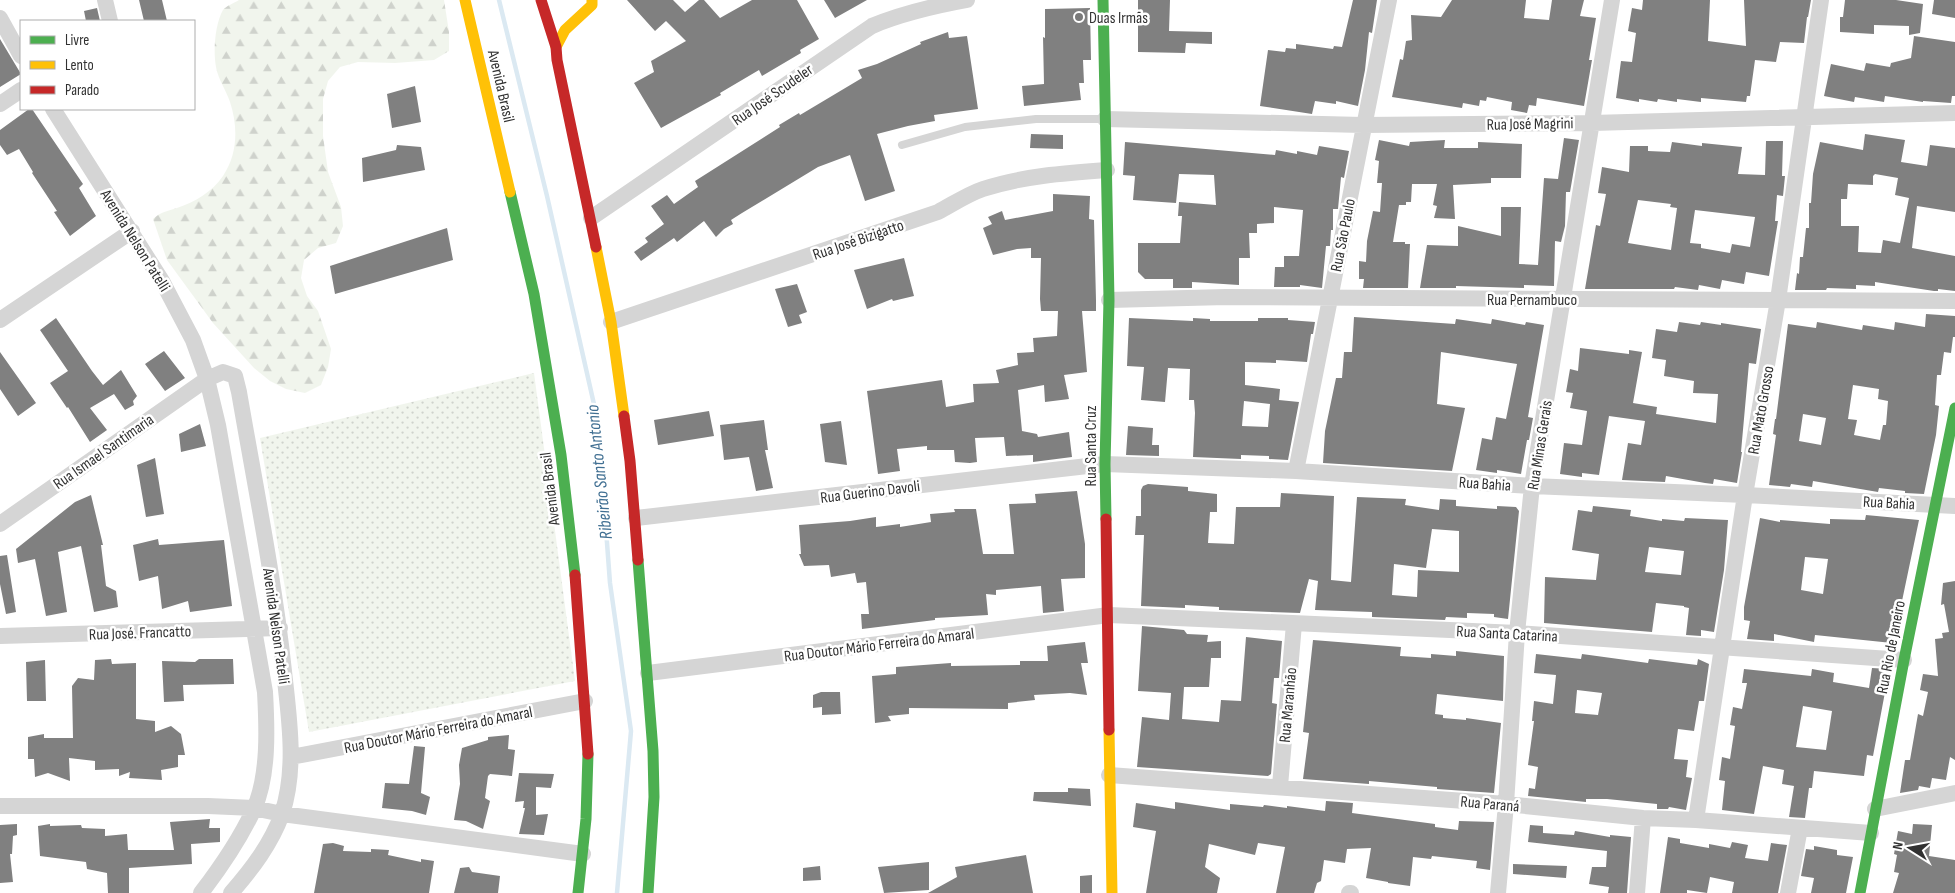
<svg xmlns="http://www.w3.org/2000/svg" width="1955" height="893" font-family="'Sofia Sans Condensed',sans-serif">
<style>
.forest{fill:url(#forest-firs)}
.park{fill:url(#park-dots)}
.lines{fill:none;stroke-linecap:round;stroke-linejoin:round}
.stream{stroke:#dbe9f2;stroke-width:4.5}
.building{fill:#808080;fill-rule:evenodd}
.lane{stroke:#d5d5d5;stroke-width:8}
.street{stroke:#d5d5d5;stroke-width:16}
.fast{stroke:#4caf50;stroke-width:11}
.slow{stroke:#ffc107;stroke-width:11}
.jam{stroke:#c62828;stroke-width:11}
.poi-dot{fill:#797979;stroke:#fff;stroke-width:2}
.labels{text-anchor:middle;stroke-width:5;stroke-linejoin:round;paint-order:stroke}
.poi-label{font-size:16px;fill:#313131;stroke:#fff;text-anchor:start}
.street-label{font-size:16px;fill:#313131;stroke:#fff}
.water-label{font-size:18px;font-style:italic;fill:#406f92;stroke:#fff}
</style>
<defs>
<pattern id="forest-firs" width="22" height="20" patternUnits="userSpaceOnUse" patternTransform="scale(1.25)"><rect width="22" height="20" fill="#f1f5ed"/><path d="M5 1l3.5 6h-7zM16 11l3.5 6h-7z" fill="#cfd2cc"/></pattern>
<pattern id="park-dots" width="8" height="8" patternUnits="userSpaceOnUse" patternTransform="scale(1.25)"><rect width="8" height="8" fill="#f1f5ed"/><path d="M2 2h.1M6 6h.1" fill="none" stroke="#cfd2cc" stroke-width="1.8" stroke-linecap="round"/></pattern>
</defs>
<rect width="100%" height="100%" fill="#fff"/>
<!-- forest -->
<path class="forest" d="M239,0H444L449,32V51L434,60L395,63L358,62L340,67L328,81L323,99V136L328,172L341,207L343,226L336,243L318,248L304,260L301,278L307,296L318,311L331,349L328,367L321,385L305,393L286,389L270,381L254,368L213,323L167,260L153,219C160,212 168,211 177,208C195,202 212,192 223,176C238,154 238,126 230,102C226,90 218,79 216,67C213,51 215,24 223,10C226,6 234,3 239,0Z"/>
<!-- park -->
<path class="park" d="M534,373L575,681L309,732L260,438Z"/>
<g class="lines">
<!-- stream -->
<path class="stream" d="M499,0L547,196L598,422L610,583L631,731L617,893"/>
</g>
<!-- building -->
<path class="building" d="M139,0H162L167,21H144Z
M627,0H673L685,12L699,0H704L720,18L752,0H797L819,39L800,50L801,53L762,76L759,70L720,93L721,95L661,128L634,83L654,72L651,61L686,41L666,21L655,31Z
M824,0H867L835,18Z
M1138,0H1170L1169,31L1212,32V44L1186,43L1185,53L1138,52Z
M1353,0H1377L1372,33L1369,32L1365,70L1358,106L1336,101V104L1315,101L1312,114L1260,106L1268,50L1285,52L1286,48L1296,49V44L1333,49L1334,46L1342,47Z
M1452,0H1526L1524,18L1549,20L1552,0H1584L1580,16L1596,18L1589,60H1592L1584,106L1537,98L1536,106L1529,105L1527,113L1511,110L1512,102L1487,97L1486,101L1480,100L1479,106L1463,103L1462,108L1392,97L1400,59L1403,60L1406,41L1412,40L1411,15L1441,17Z
M1643,0H1710L1708,41L1746,46L1744,0H1811L1808,17H1807L1804,43L1780,42L1776,62L1755,60L1750,96H1747L1746,102L1701,98V102L1677,99V102L1658,99L1657,102L1639,99V102L1616,98L1621,61L1632,62L1636,33L1628,31L1632,8L1642,10Z
M1845,0H1896L1923,4L1920,33L1909,35V26L1874,25V34L1840,32V17H1843Z
M1934,0H1955V18L1932,14Z
M97,8L100,21H86L84,11Z
M1090,8L1091,60H1083L1084,83H1079L1081,100L1024,106L1022,86L1044,84L1043,37L1045,38V9Z
M948,32L949,38L967,36L978,109L934,115L935,121L908,126L877,134L895,191L865,201L850,155L818,167L742,213L731,220L733,224L724,229L716,237L704,221L677,242L674,238L641,261L634,252L648,242L645,238L664,224L651,206L667,195L674,204L698,187L695,181L780,127L779,125L799,113L800,115L862,78L858,70L877,64L921,44L920,42Z
M1914,36L1955,42V96H1952L1951,103L1923,101V102L1885,96L1884,102L1855,97L1854,102L1824,96L1831,64L1864,71L1866,63L1890,67L1891,63L1911,58Z
M0,39L21,74L0,87Z
M415,86L421,122L392,128L387,94Z
M29,109H32L83,184L79,188L96,216L70,236L54,212L57,211L32,173L33,172L19,149L7,155L0,145V130Z
M1031,134L1063,135V149L1030,148Z
M1865,134L1905,140L1901,162L1927,166L1930,145L1955,148V212L1917,206L1912,248L1955,256V291L1938,289V291H1934L1875,282V286L1856,285V289L1827,288L1826,290H1795L1797,273L1799,274L1800,257H1803L1806,228H1809V203H1811L1813,174L1820,142L1863,150ZM1875,174L1898,178L1895,195L1909,198L1900,243L1883,240L1881,253L1858,252L1859,226H1841V199H1847L1848,184L1873,185V176Z
M1564,138L1579,140L1570,192H1566L1565,226L1561,242L1555,241L1554,286L1524,285V288L1456,286V288H1420L1427,245L1458,246V226L1501,236V207H1521L1519,264L1538,265L1544,178L1558,179Z
M1379,140L1409,146L1410,142L1445,140L1444,148H1478V142L1522,144L1521,178H1491V183L1453,185L1455,219L1434,218L1437,206L1433,205L1437,184H1412L1411,202H1406V205H1399L1393,242H1405V244H1410L1408,288H1363L1364,279H1359V261L1366,262L1367,241L1373,211L1380,212L1382,183H1377L1379,161L1375,160Z
M1766,141H1783L1782,176H1785L1783,196L1777,195L1775,221H1778L1769,276L1746,272L1744,284L1722,280L1720,289L1699,285L1698,290L1675,287L1674,289H1585L1596,225L1600,226L1606,194L1598,193L1602,167L1629,172L1630,146H1648V151L1670,152L1672,142L1702,146V143L1742,147L1738,174L1765,175ZM1638,200L1671,204L1670,207L1677,208L1671,250L1628,243ZM1695,210L1755,217L1750,247L1732,244L1730,253L1701,248V244L1690,243Z
M1125,142L1275,155L1276,150L1297,154V151L1317,155L1319,146L1349,151L1344,178L1341,177L1338,209H1333V230H1331L1330,246H1326L1322,288L1300,285V287H1274L1275,267H1284V256H1299L1303,210L1274,207V223L1257,224V233H1249L1250,258H1239V285L1192,282V288H1173V279H1145L1138,272V243H1180L1182,216H1178L1179,202L1216,205L1214,175L1179,174L1176,203L1133,200L1135,176L1123,175Z
M397,145L421,147L425,170L363,182L362,158L396,150Z
M1053,194L1090,196L1089,219L1094,220L1096,300V311H1082L1087,372L1064,375L1069,399L1045,402L1044,385L1018,390L1022,431L1037,434L1038,437L1069,432L1072,457L1033,462V455L1006,456L1004,437L975,438L977,462L970,463L955,462L954,450H927V446L897,449L900,471L878,474L867,391L942,380L946,407L974,402L973,384L999,383L996,370L1018,365L1017,353L1034,352L1033,338L1057,336L1058,311H1041L1040,299L1041,258H1031V248L1017,249L993,255L983,228L992,224L988,217L1002,211L1005,220L1053,211Z
M447,228L453,260L335,294L330,266Z
M904,258L914,296L893,301L892,299L867,309L854,270Z
M797,284L807,312L799,315L802,323L788,327L775,289Z
M1926,314L1955,316V337H1953L1951,353L1944,352L1941,375H1937L1935,405L1939,406L1936,435L1924,494L1905,493V491L1879,488L1878,492L1813,481L1812,487L1791,484L1790,487L1769,485L1776,435L1773,434L1775,419H1776L1788,324L1816,328L1817,322L1862,330L1863,325L1894,330L1895,322L1925,327ZM1853,385L1879,389L1878,399L1888,401L1886,425H1883L1880,440L1854,435L1857,420L1848,419ZM1803,414L1826,418L1821,445L1799,441Z
M1354,317L1455,324L1456,319L1491,324L1492,319L1525,325L1526,322L1544,325L1528,417L1533,418L1529,440H1527L1521,474L1497,470V473L1476,470L1482,438L1492,440L1496,417L1506,419L1517,364L1441,352L1437,404L1465,408L1452,471L1323,463L1325,431L1336,378H1342L1344,352H1352Z
M56,318L92,371L103,385L121,370L137,396L133,401L134,405L125,410L114,394L90,408L107,430L90,442L68,407L67,408L50,383L68,371L40,330Z
M1129,318L1193,321V318L1210,319V321H1258V318H1288V320L1315,322L1313,334H1311L1307,362L1276,360V363L1245,362V385L1280,389L1279,400L1299,402L1288,460L1269,459V456L1241,455V459L1193,457L1195,413L1194,400H1189L1190,369L1168,368L1165,402L1141,400L1144,367L1127,366ZM1244,401L1270,404L1268,427L1242,426Z
M1679,322L1700,325L1701,322L1721,325V323L1761,329L1756,364L1749,363L1741,452H1742L1737,483L1714,479L1713,484L1705,483L1666,476L1665,482L1622,480L1628,443L1641,445L1645,421L1609,416L1599,475L1582,473V477L1560,474L1564,443L1582,445L1587,411L1570,408L1573,393L1566,392L1570,369L1578,371L1580,348L1629,354V350L1642,352L1633,403L1657,407L1656,414L1716,423L1718,394L1693,393L1694,381L1664,376L1666,360L1652,358L1656,329L1677,332Z
M164,351L185,378L165,391L145,364Z
M0,352L36,403L18,416L0,389Z
M709,411L714,436L658,445L654,420Z
M764,420L768,450H765L773,488L756,491L749,457L724,460L720,425Z
M841,421L847,465L825,462L820,424Z
M200,424L206,446L181,452L179,434Z
M1128,426L1153,428L1152,445H1159V456L1126,455Z
M155,458L164,514L146,517L137,465Z
M1148,484L1188,487V491L1217,494V512H1210L1208,543L1234,544L1236,507H1280L1281,493L1334,496L1331,580L1351,582L1357,497L1406,499L1405,505L1439,510L1440,499L1456,500V506L1497,509V506L1516,507L1519,511L1508,619L1494,617V614L1467,613V618L1446,617L1445,620L1372,617V612L1315,610L1318,581L1309,579L1300,613L1219,610V607L1185,605V608L1141,606L1144,535H1135L1136,516H1141V490L1143,486ZM1432,529L1459,531V572L1418,570L1417,597L1392,595L1394,564L1426,568Z
M1077,491L1085,544V578L1061,579L1064,611L1043,613L1041,586L996,590V595L986,594L988,615L935,618V620L862,629L861,614H869L866,582L857,583L855,573L831,577L829,565L804,566L799,554H801L799,525L850,521L876,517V527L900,524V527L931,522L930,514L955,512L954,509H976L983,554H1014L1009,504L1036,503L1035,494Z
M91,495L103,545H101L106,586L116,591L118,607L94,612L81,546L58,552L67,612L46,616L35,559L18,563L16,549L75,502Z
M1593,506L1631,510L1630,516L1662,521V519L1684,521L1685,518L1728,520L1724,570L1714,632L1701,630V636L1686,635L1689,608L1684,607V606L1656,603L1652,632L1544,623L1545,577L1596,580L1599,554L1572,550L1578,510L1592,512ZM1649,547L1684,551L1681,575L1645,572Z
M1866,515L1919,520L1902,601L1899,600L1892,643L1815,635L1814,642L1774,634V641L1747,639L1750,621L1744,620V607L1760,518L1780,522V520L1830,524V519L1865,520ZM1805,557L1828,559L1823,594L1801,590Z
M158,539L159,545L224,540L232,606L190,612L188,601L162,609L158,576L139,581L133,545Z
M7,555L16,612L6,614L0,584V556Z
M1955,581V760L1950,757L1946,780L1932,778L1930,788L1919,786L1918,790L1900,793L1905,760H1910L1918,714L1923,716L1928,692L1920,690L1923,674L1938,676L1935,639L1943,638L1942,633L1949,632L1944,604L1941,605L1943,583Z
M1142,626L1184,630L1187,634L1208,635L1207,642L1221,641V658H1211L1209,687H1184L1182,719L1219,722L1221,700L1241,701L1246,637L1282,641L1279,678H1274L1272,703L1277,704L1271,774L1268,776L1137,767L1142,717L1169,720L1171,693L1138,691Z
M1313,640L1401,647L1400,656L1431,658V654L1456,656V651L1504,656L1503,701L1437,694L1435,714L1443,715V718L1466,720V718L1501,723L1494,793L1437,789V787L1369,781V784L1303,779L1309,733L1303,732Z
M1085,642L1088,663H1081L1087,695L1070,693L1034,695L1035,700L1008,703V709L909,708V714L888,716L891,721L875,723L872,676L896,674V667L951,663V666L1020,665V661H1048L1047,646Z
M1536,654L1581,659L1582,654L1648,663L1649,659L1697,665L1698,659L1709,664L1704,701H1699L1694,731L1678,729L1674,759L1688,760L1686,777L1692,778L1686,810L1669,807L1668,809H1657V804L1607,799H1586V802L1528,796L1529,788L1535,789L1538,767L1528,765L1534,721H1532L1534,701L1553,704L1556,675L1534,673ZM1577,690L1602,693L1598,715L1575,713Z
M111,659L112,664L136,663V719L155,721V732L171,726L181,734L185,755H178V767L161,770L162,780L129,778L130,772L119,776V769L95,770V761L69,758L70,781L48,773L35,777L34,759H28V737L44,734V738H73L72,686L78,678L94,680L95,660Z
M199,659H233L234,684L183,685L184,701L164,702L162,661L195,662Z
M45,660L46,701H27L26,662Z
M1872,668L1888,669L1889,671L1873,756L1867,755L1864,776L1814,771L1812,788H1809L1805,818L1789,817L1794,786L1782,784L1784,770L1763,766L1754,814L1722,810L1725,781L1719,780L1722,757L1730,759L1735,726L1730,725L1733,707L1742,709L1747,683H1742L1744,669L1811,676L1812,669L1834,673L1833,682L1869,688ZM1803,706L1832,711L1826,750L1796,747Z
M821,692H840L841,714L822,715V707L813,708V695Z
M509,735L508,749L515,750L512,776L490,774L488,776L485,798L490,801L483,829L466,821L454,820L460,784L459,765L462,748L488,740V737Z
M414,746L425,747L421,793L430,797L426,815L412,811L382,808L385,783L409,784Z
M519,773L554,774L551,788L536,787V815L548,814L544,835L519,834L525,808H523L524,801L515,802Z
M1068,788L1090,789L1091,806L1033,801L1034,792H1068Z
M1326,801L1353,803L1352,813L1435,824V827L1458,830L1459,821L1494,822L1490,870L1476,868L1477,861L1432,856L1431,859L1413,857L1410,886L1388,883V882L1366,878L1371,848L1347,849L1345,863L1324,860L1321,881L1317,883L1314,893H1276L1285,847L1258,843L1255,855L1209,844L1205,867L1220,878L1217,893H1146L1156,831L1133,827L1136,803L1175,809V802L1230,810V804L1263,807L1264,805L1287,808V806L1325,811Z
M210,819L209,828H220V842L191,844L192,864L129,868V893H108L107,873L87,869L86,862L40,856L38,826L50,824V826L81,825L82,828L105,829V836L127,834L128,850H174L170,822Z
M17,824V835L13,836L12,854H10L13,882L0,883V825Z
M1913,824L1932,825L1929,856L1955,860V893H1893L1899,873L1894,872L1897,855L1894,854L1898,831L1912,834Z
M1530,825L1543,826V833L1574,835L1575,831L1610,837V835L1631,837L1627,893H1608L1609,887L1589,884L1592,867H1606L1607,851L1528,842Z
M1668,837L1680,839V843L1709,848V844L1730,848L1732,842L1748,845L1745,858L1768,861L1771,843L1787,845L1778,893H1732L1734,882L1710,877L1707,893L1687,890V893H1660Z
M333,843L344,846L343,851L371,852V849L389,850L388,855L421,862V859L434,861L429,893H314L323,844Z
M1814,846L1837,850V855L1853,857L1846,893H1811L1814,878L1801,876L1806,849L1814,850Z
M1026,855L1033,893H928L957,877L955,867Z
M929,862V890L884,893L878,867Z
M1513,864L1567,866L1566,878L1513,874Z
M820,866L821,880L803,881V868Z
M469,867L472,872L500,876L498,893H454L460,868Z
M1092,875V893H1080V876Z"/>
<g class="lines">
<!-- lane -->
<path class="lane" d="M902,145L965,127L1036,119H1104"/>
<!-- street -->
<path class="street" d="M105,0L110,21
M0,18L21,56
M0,104L21,90
M53,109L162,281L193,340L207,379L218,425L265,692C267,728 269,775 254,809C240,839 221,867 201,893
M1105,119L1363,125L1592,123L1955,113
M591,218L872,26C903,13 934,6 967,0
M1109,300L1226,297L1955,301
M0,320L132,231
M611,322L938,212C953,204 968,194 983,189C1023,176 1065,173 1107,170
M1296,471L1389,0
M636,518L1105,464L1296,471L1532,486L1745,495L1955,506
M0,524L207,379L223,372L235,376L239,392C255,485 274,578 284,671C289,718 297,768 282,814C271,844 252,869 231,893
M0,636L280,628
M648,673L1109,615L1517,633L1904,660
M291,757L585,701
M1109,775L1506,804L1643,818L1696,820L1871,833
M1280,786L1294,624
M0,806H208L254,808L282,814L583,854
M1875,809L1955,793
M1696,820L1745,495L1778,300L1821,0
M1349,893H1351
M1498,893L1506,804L1517,633L1532,486L1612,0
M1637,893L1643,818
M1788,893L1800,828"/>
<!-- fast -->
<path class="fast" d="M1103,0L1109,300L1105,464L1106,519
M510,192L534,294L561,455L575,575
M638,560L653,751L654,797L648,893
M578,893L586,819L588,754
M1860,893L1904,660L1955,408"/>
<!-- slow -->
<path class="slow" d="M465,0L510,192
M556,47L565,30L592,5V0
M596,247L611,322L624,416
M1109,730L1112,893"/>
<!-- jam -->
<path class="jam" d="M541,0L556,47L557,60L596,247
M624,416L630,461L638,560
M1106,519L1109,730
M575,575L588,754"/>
</g>
<!-- markers -->
<circle class="poi-dot" cx="1079" cy="17" r="5"/>
<g class="labels">
<!-- poi labels -->
<g class="poi-label">
<text x="1089" y="23">Duas Irmãs</text>
</g>
<!-- street labels -->
<g class="street-label">
<text transform="translate(502 86) rotate(77)" y="6">Avenida Brasil</text>
<text transform="translate(772 94) rotate(-35)" y="6">Rua José Scudeler</text>
<text transform="translate(1530 123) rotate(-1)" y="6">Rua José Magrini</text>
<text transform="translate(1342 235) rotate(-79)" y="6">Rua São Paulo</text>
<text transform="translate(858 239) rotate(-19)" y="6">Rua José Bizigatto</text>
<text transform="translate(136 240) rotate(58)" y="6">Avenida Nelson Patelli</text>
<text x="1532" y="305">Rua Pernambuco</text>
<text transform="translate(1760 410) rotate(-80)" y="6">Rua Mato Grosso</text>
<text transform="translate(1539 445) rotate(-81)" y="6">Rua Minas Gerais</text>
<text transform="translate(1090 446) rotate(-90)" y="6">Rua Santa Cruz</text>
<text transform="translate(103 451) rotate(-35)" y="6">Rua Ismael Santimaria</text>
<text transform="translate(1485 483) rotate(4)" y="6">Rua Bahia</text>
<text transform="translate(549 489) rotate(-97)" y="6">Avenida Brasil</text>
<text transform="translate(870 491) rotate(-7)" y="6">Rua Guerino Davoli</text>
<text transform="translate(1889 502) rotate(3)" y="6">Rua Bahia</text>
<text transform="translate(277 626) rotate(82)" y="6">Avenida Nelson Patelli</text>
<text transform="translate(140 632) rotate(-2)" y="6">Rua José. Francatto</text>
<text transform="translate(1507 633) rotate(3)" y="6">Rua Santa Catarina</text>
<text transform="translate(879 644) rotate(-7)" y="6">Rua Doutor Mário Ferreira do Amaral</text>
<text transform="translate(1890 647) rotate(-79)" y="6">Rua Rio de Janeiro</text>
<text transform="translate(1287 705) rotate(-85)" y="6">Rua Maranhão</text>
<text transform="translate(438 729) rotate(-11)" y="6">Rua Doutor Mário Ferreira do Amaral</text>
<text transform="translate(1490 803) rotate(5)" y="6">Rua Paraná</text>
</g>
<!-- water labels -->
<g class="water-label">
<text transform="translate(599 472) rotate(-96)" y="6">Ribeirão Santo Antonio</text>
</g>
</g>
<!-- legend -->
<rect x="20" y="20" width="175" height="90" fill="#ffffff" stroke="#adadad"/>
<rect x="30" y="36" width="25" height="8" fill="#4caf50" stroke="#adadad"/>
<text x="65" y="45" font-size="15" fill="#313131">Livre</text>
<rect x="30" y="61" width="25" height="8" fill="#ffc107" stroke="#adadad"/>
<text x="65" y="70" font-size="15" fill="#313131">Lento</text>
<rect x="30" y="86" width="25" height="8" fill="#c62828" stroke="#adadad"/>
<text x="65" y="95" font-size="15" fill="#313131">Parado</text>
<!-- north arrow -->
<g transform="translate(1910 848) rotate(281)" stroke="#ffffff" stroke-width="4" paint-order="stroke">
<path d="M0-4L9 19L0 12L-9 19Z" fill="#313131"/>
<text y="-8" font-size="14" font-weight="bold" text-anchor="middle" fill="#313131">N</text>
</g>
</svg>
